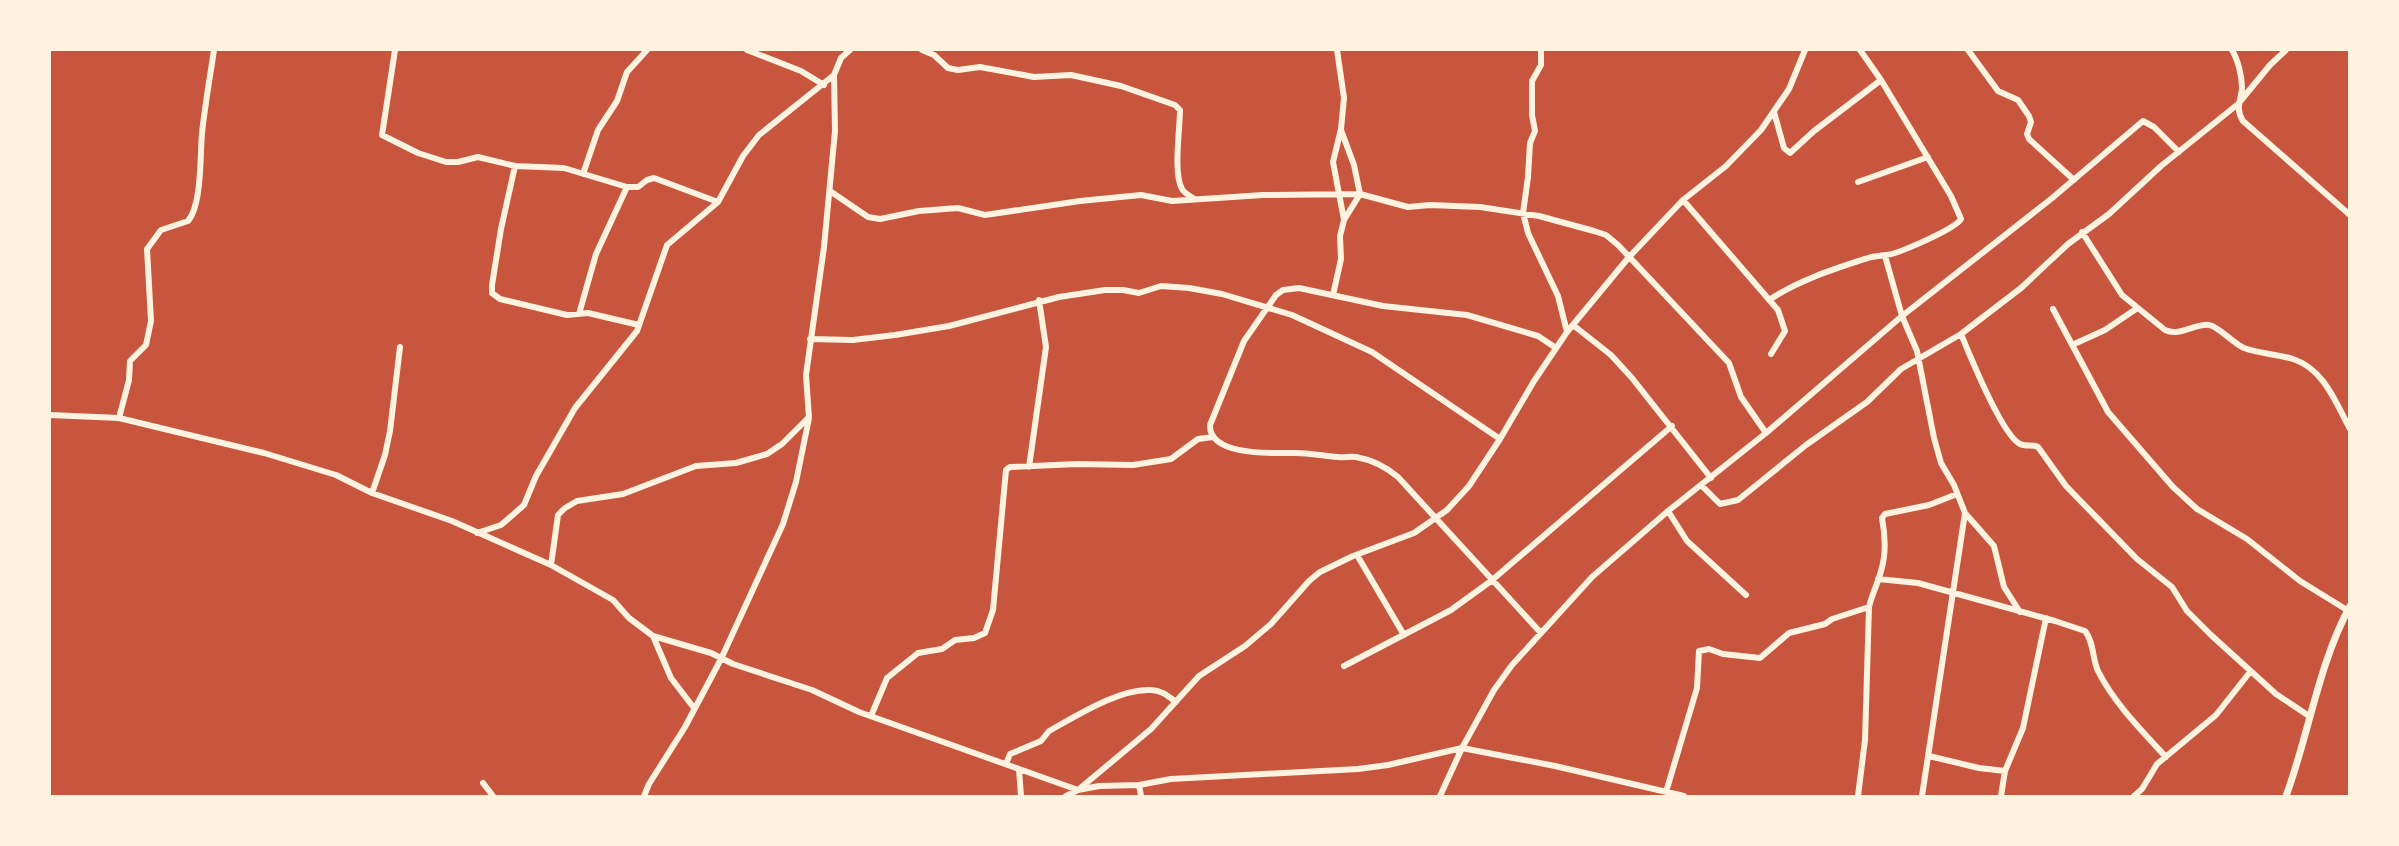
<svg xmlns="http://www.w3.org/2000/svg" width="2399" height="846" font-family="'DM Sans',sans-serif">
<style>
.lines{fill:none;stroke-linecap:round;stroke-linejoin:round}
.minor{stroke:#fff3e0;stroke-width:6}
.tertiary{stroke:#fff3e0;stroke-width:7}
</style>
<rect width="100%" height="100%" fill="#c8553d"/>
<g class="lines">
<!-- minor -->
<path class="minor" d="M395,50L382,135L418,153L446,162H458L478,157L515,166L564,168L627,187H638L647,180L654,178L718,202
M747,50L801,71L824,85
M922,50L934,55L948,68L958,70L980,67L1034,77L1071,75L1121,86L1175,105L1180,110C1180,128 1173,174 1182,189C1184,193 1190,196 1193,198
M1541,50V65L1532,81V115L1535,131L1530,143L1528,177L1523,213L1528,233L1558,296L1567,332
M1968,50L1998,91L2018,100L2029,116L2031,122L2027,134L2029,139L2074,180
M2232,50C2238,60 2242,76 2242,88C2241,100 2235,109 2243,121L2350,215
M1774,112L1784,148L1790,153L1814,131L1881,80
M1341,130L1354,165L1360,194L1344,220
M515,166L501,229L492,285V293L500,299L567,315L588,313L639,325
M583,174L598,130L617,101L627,72L647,50
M1858,182L1928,157
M830,191L868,217L880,219L919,211L958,208L985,215L1080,201L1141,195L1172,201L1263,195L1360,194L1408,207L1430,205L1480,207L1539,216L1594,231L1606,235L1618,245L1729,363L1741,397L1766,433
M1683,200L1778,310L1785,331L1771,354
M2082,232L2122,295L2165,330C2180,337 2196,323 2209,325C2218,326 2233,343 2244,348C2260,354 2277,354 2293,359C2324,369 2336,403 2350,429
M1885,256L1902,316L1917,351L1934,438L1941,463L1954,485L1965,513L1994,546L2004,587L2020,612
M1333,295L1341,259L1340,236L1344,220L1333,162L1341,129L1344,98L1337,50
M1769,300C1799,280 1834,269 1868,258C1874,256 1880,256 1886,255C1898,254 1955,229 1961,219L1951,196L1881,80L1860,50
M2053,309L2108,412L2173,487L2197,509L2247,539L2300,581L2347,610
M579,314L596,254L627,187
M1573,325L1611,355L1632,378L1711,478
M1961,334C1970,356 2002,435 2020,444C2026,447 2032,444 2038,447L2066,486L2137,559L2172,587L2187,611L2211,635L2276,694L2309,716
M810,339L853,340L895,335L949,326L1059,297L1105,290H1123L1139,293L1161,286L1189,288L1222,294L1292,315L1372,352L1500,439
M2072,345L2105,330L2136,309
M50,415L119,418L264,453L336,475L372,493L452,521L551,565L613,600L629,618L653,636L711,653L733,664L812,690L859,712L1078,790L1099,786L1139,785L1171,779L1358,769L1388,765L1462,748L1555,766L1684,796
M119,418L129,380L130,361L146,345L151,321L147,249L161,230L188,221C202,205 200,155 202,133C205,105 210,77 214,50
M1029,467L1046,347L1039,300
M1701,485L1720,504L1738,500L1806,445L1867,402L1901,369L1961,334L2021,288L2068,244L2109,214L2161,166L2238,104L2270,65L2286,50
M372,493L385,455L390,431L400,347
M1668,511L1687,541L1746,595
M477,533L501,525L524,505L536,476L575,408L637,331L667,245L718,202L743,156L759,135L834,75
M1357,555L1404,635
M551,565L558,515L565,508L577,501L623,494L696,466L736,463L767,454L782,444L808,418
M1878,579L1918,583L2055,621L2085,631C2094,642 2092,658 2098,671C2114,703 2142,731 2166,757
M1541,633L1398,477C1385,466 1373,460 1356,457C1350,456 1344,458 1338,457C1323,456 1310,453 1296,453C1275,453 1209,457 1210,425L1244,341L1276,295L1283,290L1299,288L1383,306L1467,315L1538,336L1556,348
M653,636L671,678L694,708
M1344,666L1451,610L1491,581L1672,426
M871,716L887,678L918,653L942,649L955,640L974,638L985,633L993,610L1006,470L1010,467L1077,464L1133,465L1171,459L1198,439L1213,437
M1929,756L1979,768L2005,771
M1006,764L1010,754L1041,741L1049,731C1076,716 1120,688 1151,690C1161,690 1168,696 1176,702
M1019,769L1021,796
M483,783L493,796
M1139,785L1141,796
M1666,792L1697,688L1699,651L1709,649L1723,654L1760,658L1789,633L1825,624L1832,619L1869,607
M644,796L649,784L685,727L721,659L783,524L796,482L809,418L806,375L824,247L835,131L834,75L841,58L850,50
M1066,796L1078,790L1151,729L1199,676L1245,646L1271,624L1309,581L1320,572L1353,556L1414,533L1447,510L1469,486L1500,439L1534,381L1567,332L1629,257L1683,200L1726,166L1761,130L1789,89L1805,50
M1440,796L1462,748L1494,690L1512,665L1592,577L1668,511L1766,433L1902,316L2051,199L2143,121L2154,127L2179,152
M1858,796L1865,740L1869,607C1872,594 1878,583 1881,571C1886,555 1885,534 1882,518L1885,514L1929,505L1957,494
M1922,796L1965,513
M2001,796L2005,771L2023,728L2046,618
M2134,796L2142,789L2157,764L2216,715L2250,672"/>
<!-- tertiary -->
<path class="tertiary" d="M2286,796C2309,734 2318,665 2350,606"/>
</g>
<!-- border -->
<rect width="2399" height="846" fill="none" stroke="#fff3e0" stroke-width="102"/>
</svg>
